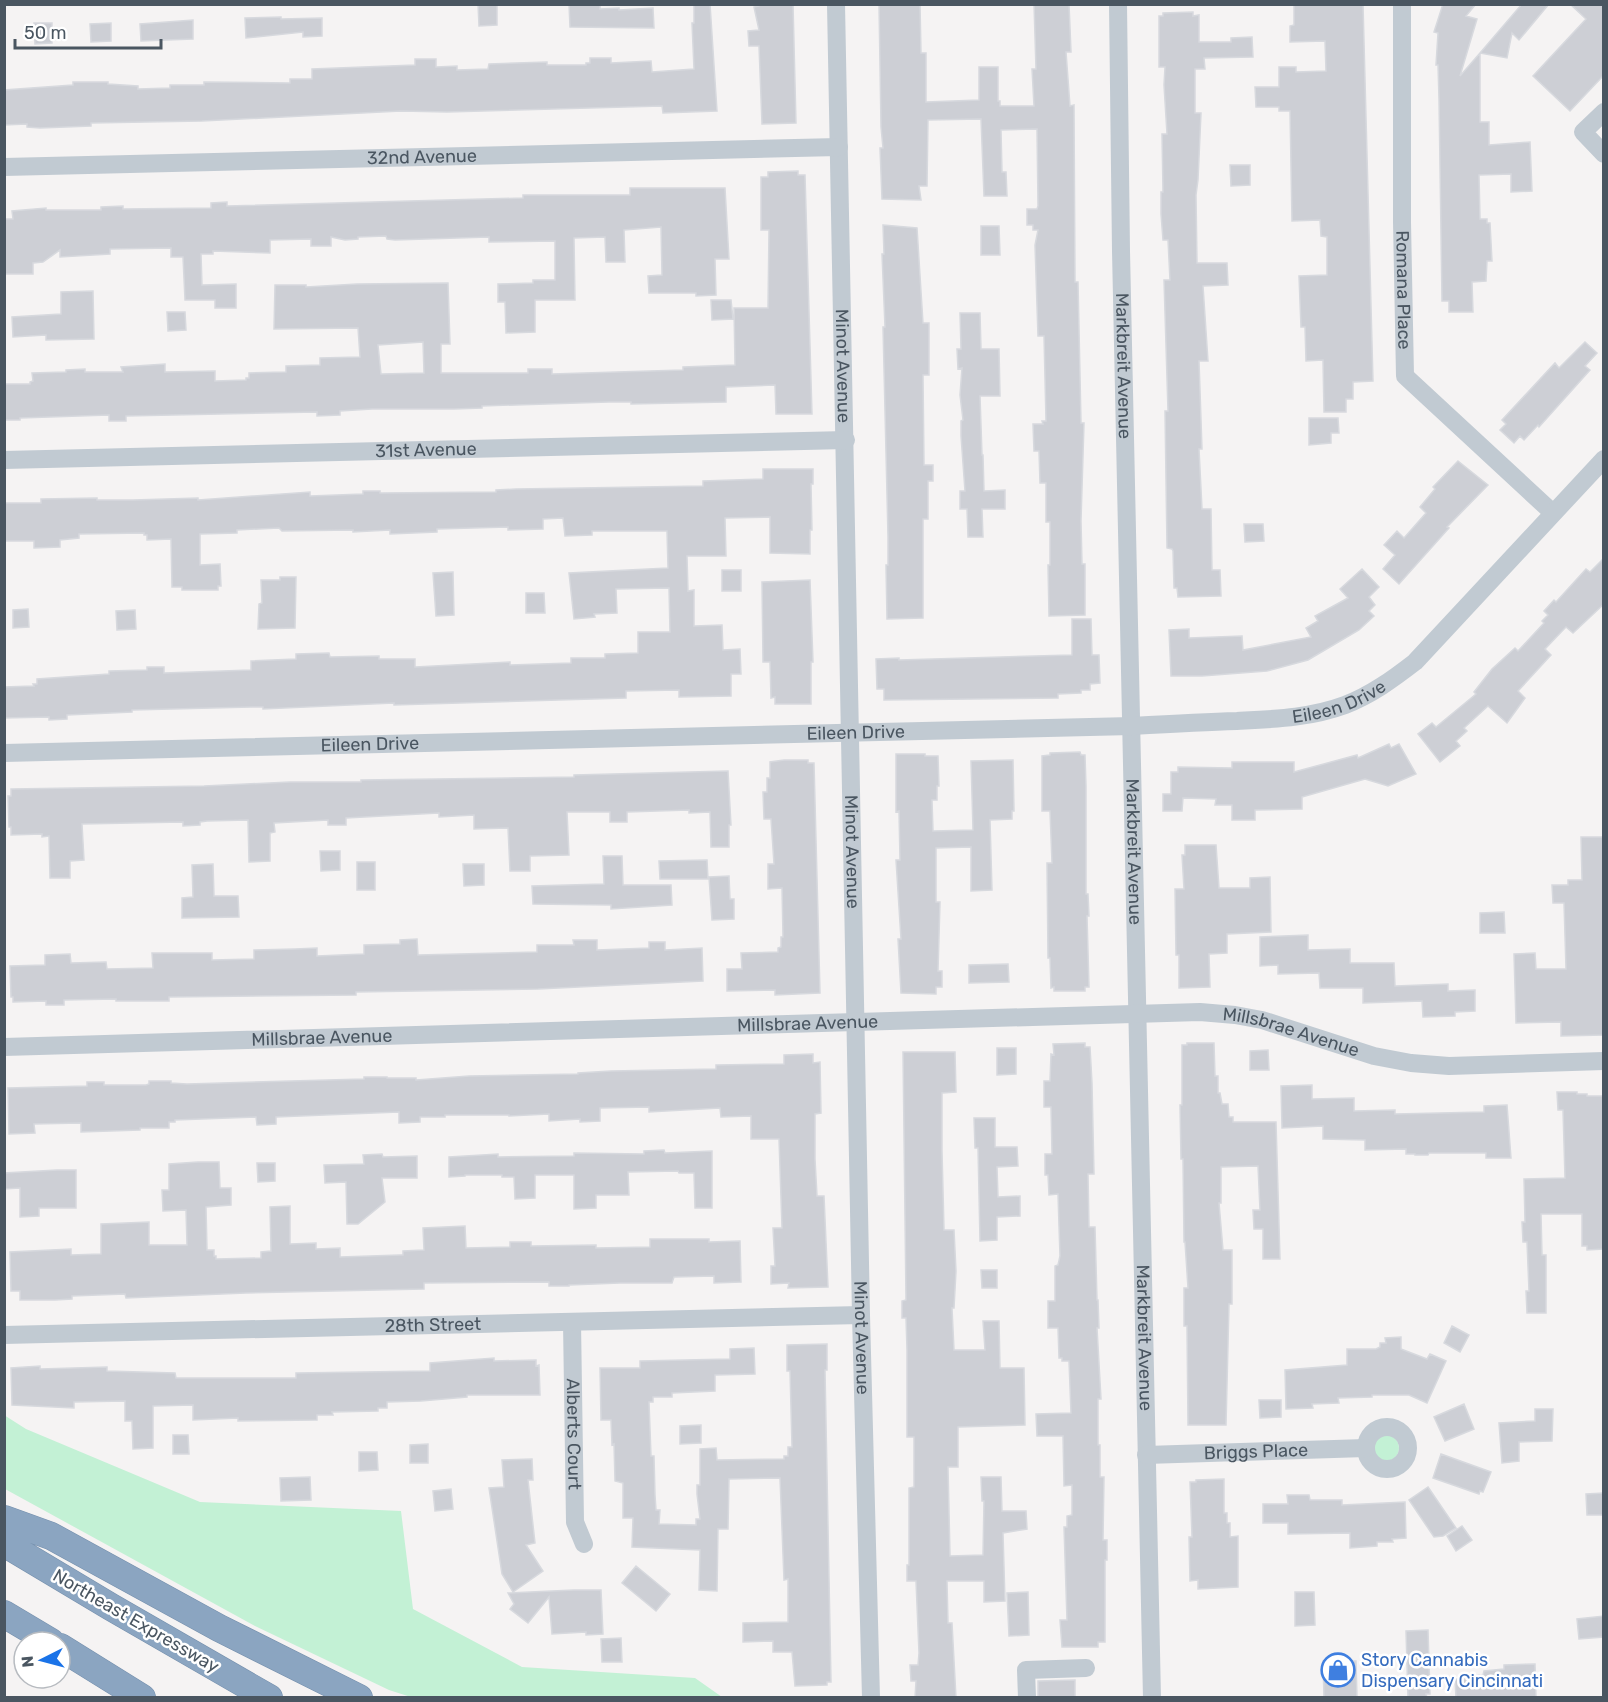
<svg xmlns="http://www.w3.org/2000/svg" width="1608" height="1702" font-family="Rubik,sans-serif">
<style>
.green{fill:#c3f1d5}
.building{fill:#cdcfd5;stroke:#d7d9de;stroke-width:1.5;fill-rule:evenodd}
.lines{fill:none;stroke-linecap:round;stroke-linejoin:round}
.highway-casing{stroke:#7690ad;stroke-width:28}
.minor{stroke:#c1cad2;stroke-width:18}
.highway{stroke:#8ba5c1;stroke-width:27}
.labels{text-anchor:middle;stroke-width:5;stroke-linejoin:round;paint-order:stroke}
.street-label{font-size:18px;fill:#4a5661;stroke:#fff}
.shop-label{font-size:18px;fill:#366cbe;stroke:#fff;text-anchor:start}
</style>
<rect width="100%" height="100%" fill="#f5f3f3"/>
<!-- green -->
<path class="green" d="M4,1415L26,1429L200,1502L401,1511L413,1609L522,1667L695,1678L722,1697L414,1698L389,1690L255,1626L5,1489Z
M1373 1448a13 13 0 1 1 26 0a13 13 0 1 1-26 0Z"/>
<!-- building -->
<path class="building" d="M478,4H497V25L479,26Z
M569,4H600V9L619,8V10L653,8L654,28L570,27Z
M694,4H710L717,111L663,113L662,106L447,112L401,111L202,121L91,123V126L40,128L27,127V124L4,125V90L73,85V82H108V84L138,86V89L170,88V85H204V82L290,83V79H312V69L415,65V59H436V67L457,66V70L488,69L489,64L547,62V65H586V63H590V58H611V63L651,61L652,72L694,69L692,23H694Z
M759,4H793L796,123L762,124L759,46H749L748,31L759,30L754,7L759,6Z
M879,4H920L921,53H926V102L979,100V67H998V101H1000V106H1034L1032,69H1036L1034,4H1069L1071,52H1066L1070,106L1074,105L1075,282H1078L1081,423H1084L1081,521L1082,564H1085V615L1049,616L1048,565H1050V522H1046V483H1040L1039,451H1034L1033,424H1043L1042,421H1046L1044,336H1038L1035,245L1038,230H1033V225H1027V209H1037L1038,206L1037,129L1001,130L1002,172H1006L1007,196H984L981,119L928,120L927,186H919L921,200L882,199L880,148H883L881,127Z
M1294,4H1363L1373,381L1353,382V399H1346V412H1324L1323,360L1306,361L1305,327H1301L1299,276L1327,275V237L1321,236L1320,220L1292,221L1290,111H1279V107H1256L1255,87H1279V67H1296V72L1326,71L1325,41L1290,42V26L1294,25Z
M1443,4H1476L1466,16L1477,19L1460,76L1480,53V122H1489V145L1530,142L1532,191L1511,192V174L1479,175L1480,219H1487V223H1490L1492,261H1487L1486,281L1472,282L1473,312H1449V301H1442L1439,99L1438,65H1436L1438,33L1434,32Z
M1522,4H1549L1519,40L1512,33L1507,58L1480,53Z
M1570,4H1604V75L1570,111L1533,76L1586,19Z
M1193,12V16L1199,15V42H1231V38L1252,37L1253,57L1204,58L1205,69H1195V113H1201L1198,180L1196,195L1197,263H1227L1228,285L1203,286L1208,361H1199L1202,449H1199L1202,509H1211L1212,570H1220L1221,596L1178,597L1177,588H1174L1173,551L1172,549L1167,548L1165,411H1168L1164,280H1170L1168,240H1163L1161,214V192H1163L1162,134H1167L1164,85L1165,67H1159V16H1163V13Z
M281,17V19L322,18V36L303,37V32L246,38L245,18Z
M193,20V39L141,41L140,24Z
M34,23H52V43L35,44Z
M111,23V41L91,42L90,24Z
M1230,165H1250V185L1231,186Z
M798,171V175H805L812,414H776L775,385L726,387V402L631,404V402H609L482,406V408L454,409H372L340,411V415L317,416V412L126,416V421H109V415L20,418V420H4V384H30V382L33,381L32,373L66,372V370L85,369V372H123L121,367L165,364V372L215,371V381L246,380V378H249V373L286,372V366L320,365V358L360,357L358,328L274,329L275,285H306V287L357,284L448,283L450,344H441V373H528V369H552V374L584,373L683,370V367L735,365L734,308H768L769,230H761V177H768V172ZM423,342L424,373L381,374L378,345Z
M630,188H725L729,259H715L716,295L696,296V293H649L648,276L662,275L661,227L624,230L625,262H606L605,237L574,238L575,300H535V332L506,333L505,302H498V284L533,283V280H555V241L489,242V237L395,240L387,239L386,236L358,237V239L345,240L331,237V246H311V239L270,240V253L213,251V254H201L202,285L236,284V308H215V300H185L183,257H171V248L110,249V254L60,257V250L43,262L33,263V274H4V219H13L12,211L46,208V210H101V207L123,206V209L211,208V203L227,202V206L523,198V195H630Z
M883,225L917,228L923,323H929V375H923L924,465H933V481H928V519H923V618L887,619L886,565H888V537L883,327H885L882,254H884Z
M981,226H999L1000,255H981Z
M93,291L94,339L46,340V335L13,337L12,317L61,314V292Z
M711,300H731L733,319L712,320Z
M167,312H185L186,330L168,331Z
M960,313H980L981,349H999L1000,396H980L982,455H983L984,491L1005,490V509H982L983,537H968L967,509H960V491H965L961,436V421L963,420L960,395L962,368L958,369L957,349H961Z
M1585,342L1597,353L1585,366L1590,370L1539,427L1538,425L1524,440L1520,436L1514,443L1500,430L1506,424L1502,420L1555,363L1559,368Z
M1309,418H1338L1339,433H1331V443L1309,445Z
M1458,461L1488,485L1447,527L1449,528L1399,584L1383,569L1395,555L1384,545L1397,531L1404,538L1426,513L1420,507L1435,489L1433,487Z
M763,469H813V484H811L812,530H810V554L770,553V517L725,518L726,556H687L688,591L694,590V626L722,625L723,650L740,649L741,674H731V696L679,697V690L626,691V698L394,705V703L263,709V707H252L132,710V712L67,715V719L49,720V717L4,718V687L34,686L33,684H37V679L109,674V671L147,670V667H164V673L251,670V661L296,659V654L329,653L330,657L379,656V659H415V667L510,662V665L571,663V658H605V654L638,653V632H670L669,588L616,589L617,613L594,614L595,617L574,619L569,573L668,568L667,531H592V535L565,536L563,518L543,519V529L508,530V527L437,529V532L390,534V530L353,532V530L282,531L279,528L237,530V533L200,534V565L220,564L221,586H218V590H182V587H172L171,539L147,540V535H144V533L79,534V538L60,540V547L34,548V541H4V503H41V499L97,498V500H133L198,498V500L310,492V496L363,494V491H380V493L496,492V490L516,489L703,486V481L763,479Z
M1244,524H1263L1264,541L1245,542Z
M1604,558V604L1573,633L1566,627L1545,649L1551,655L1518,691L1525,698L1507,723L1488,706L1464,728L1467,731L1456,741L1460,746L1440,762L1418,734L1432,723L1436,727L1476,694L1474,692L1492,669L1515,648L1518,651L1544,623L1542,621L1548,615L1544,611L1554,600L1556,602L1586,569L1590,572Z
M1362,569L1379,587L1369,597L1375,605L1369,611L1374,616L1359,630L1308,660L1267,671L1202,676H1171L1169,630L1189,629V638L1242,636L1243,650L1311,637L1306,628L1318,621L1315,616L1348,598L1340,589Z
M722,570H741V591H722Z
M453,572L454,615L436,616L433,573Z
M280,577H296L295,628L258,629L259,604L262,603L261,580H280Z
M810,580L813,662H811V704H775V697L771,698L770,662H763L762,582Z
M526,593H544L545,613H526Z
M28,609L29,627L13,628V610Z
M135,610L136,629L117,630L116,611Z
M1072,619H1091L1092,655H1099L1100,683L1090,684V690H1081V693L1058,694V698L884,700V689H877L876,659L899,658V660L1072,655Z
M1389,744L1391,748L1399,744L1416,774L1388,786L1365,779L1302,797V809L1255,810V820H1232V805H1215L1216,799L1183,798L1182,811H1163V794H1171V772H1178V767L1232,768V762H1294V772L1357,755L1358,758Z
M1080,752L1081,755H1085L1086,786V894H1088L1089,916H1087L1089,987H1085V991H1054V987L1051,988L1050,958H1048L1047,863H1052L1050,811H1042V756L1050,755V753Z
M896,754H925V756H938L939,786H937V800H932L933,831L973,830L971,761L1013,760L1014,811H1012V819L990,820L992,890L971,891V847L936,848V902H940L938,971H942V987H936V994L901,993L898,939H901L896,860H900L899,811L896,812Z
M784,760H808V763H814L820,993L775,995V990L727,991V969H742L741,953L778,952V948L781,947V937H783L782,888L768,889V864H774L771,819H764L763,792H767V778H770V762Z
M728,771L731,825H729V847H711L710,812L689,813V810L627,812V822H610V812H567L569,855L530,856V871H510L508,828L474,829V815L439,817V813L346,818V825H328V820L274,823L275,832L270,833V861L249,862L248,820L207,821L200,822V825L183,826V822L82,824L84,860L70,861V878H50L49,836L42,837V834L11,835V827H9L8,796H11V789L204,786L290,782H361V780L574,777V775Z
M1581,837H1604V1035L1561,1036V1022L1516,1023L1514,954L1535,953L1536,969H1566L1564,903H1553L1552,885H1568V880H1582Z
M1185,845H1216L1219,888H1250V878L1270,877L1271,932L1227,934V953L1209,954L1210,987L1179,988V955H1176L1175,889H1184L1182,855H1185Z
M320,851H340V870L321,871Z
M603,856H622L623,885H671L672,905L611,909V905L533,904L532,886L604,884Z
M707,860L708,879H660L659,861Z
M357,862H375V890H357Z
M213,864L214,896H238L239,917L182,918V898L193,897L192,865Z
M463,864H484V885L464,886Z
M729,876L730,899H734V919L712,920L709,877Z
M1504,912L1505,933H1480V913Z
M1308,935V950L1350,949V963H1394L1395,986L1448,984V991L1475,990V1011L1455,1012V1016L1423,1017L1422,1001L1363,1003V988H1320L1319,973L1278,974V965L1260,966V937Z
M417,939L418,955L537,952V945H574L573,940H597V950L649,948V942H665V950L702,948L703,981L538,989L356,992V995L169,997V1001H116V999L64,1000V1005H46V1001L13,1002V997H11L10,966L45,965V955L70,954L71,963L106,962L107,969L153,968L152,953H212V960L254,959V950L295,949L317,948V956L364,954V945L400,944V940Z
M1008,964L1009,982L969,983V965Z
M1085,1043V1047H1090L1092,1083L1094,1174H1088L1089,1227H1095L1097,1300H1098L1099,1328H1097L1101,1399H1098V1445H1100V1477H1104L1103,1540H1107V1560H1105V1642H1098V1647H1062L1060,1620H1067L1064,1527H1067V1516L1072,1515V1485L1064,1486L1063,1436H1037L1036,1414L1071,1413L1069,1361H1062V1358H1059L1058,1328H1048V1301H1055V1266L1058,1265L1060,1256L1059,1226L1058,1194L1049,1195L1048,1175H1045V1154H1052L1051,1107H1044V1081H1050L1051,1054L1054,1055L1053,1044Z
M1187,1043H1214L1215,1076H1218V1093H1220L1222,1104H1228L1229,1117H1233V1122H1276L1280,1259H1263V1229H1254L1253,1210H1260L1258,1166L1221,1167V1203H1219L1223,1250H1232V1304H1229L1226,1425H1188L1187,1326H1184V1288H1188L1185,1242H1184L1183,1159H1181L1180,1105H1182V1045H1187Z
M997,1048H1016V1074L997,1075Z
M1268,1050L1269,1070H1250V1051Z
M903,1052H955L956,1092L942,1093V1151L944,1230H954L956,1271L954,1308H952L954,1350H985L983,1321H999L1000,1368H1024L1025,1425L958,1427V1467H948L950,1556L983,1555L984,1501H982L981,1477H1001L1002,1511H1026L1027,1529L1003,1533L1005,1601L984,1602V1581H947L948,1623H952L956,1698H915L916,1681H911L910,1665H918L919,1653L916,1581H907V1565H909V1488L914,1487V1437H907V1350L906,1318H902V1301L906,1300Z
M813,1054V1063L820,1062L821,1113L815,1114V1159L817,1196H824L828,1287L788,1288L789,1283L771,1284V1266H775L773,1228H782L779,1139H751V1116L721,1117L720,1108L649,1112V1107L600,1108V1121L580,1122V1119L549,1121V1114L509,1116V1115H445V1117H420V1122L399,1123V1112L276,1117V1124L257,1125L256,1117L175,1120V1122H169V1128H140V1130L81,1132V1123L34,1124L35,1133L9,1134L8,1088L87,1086V1082H104V1085H146L149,1084V1081H171V1083L187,1084L364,1079V1077H387V1078H416V1080L469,1076L578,1074V1073L611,1071L716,1069V1065L784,1064V1055Z
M1312,1085V1099L1354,1098V1111L1395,1110V1114L1484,1112V1106L1507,1105L1511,1158H1486V1153H1429L1428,1155H1415V1154H1406V1149L1365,1150V1140L1323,1139V1126L1282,1128L1281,1086Z
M1557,1092H1577V1094H1587V1096H1604V1249L1587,1250V1246H1582V1214H1541L1542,1255H1546V1313H1527L1526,1291H1529L1527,1242H1523L1522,1222H1525L1524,1179L1565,1178L1563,1110H1558Z
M974,1118H995V1147H1017L1018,1166L997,1167L998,1197L1020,1196V1216L997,1217V1240L980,1241L978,1148H975Z
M664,1150L665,1153L712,1151V1208H695L694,1173H679L678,1171L628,1172L629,1195H596V1208L574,1209V1175H535V1198L515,1199L514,1177H502V1175H465V1176L449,1177V1157L498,1154V1157L574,1156V1153L644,1154V1151Z
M382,1154L383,1157L417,1156V1178H382L385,1202L358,1224H347L346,1182L325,1183L324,1165L364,1164L363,1155Z
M198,1162H219L220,1188H231V1205L206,1207L207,1250H214V1256H216V1259L261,1258V1252L271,1251L270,1207L290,1206V1244L316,1243V1249L340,1248V1257L400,1255H403V1251L424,1250L423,1228L465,1226L466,1248L510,1247V1242H531V1246L596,1245V1248L650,1247V1239H709V1242L740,1241L741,1282L714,1283V1276L674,1277L672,1283H620L569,1285V1286H549V1282L424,1283V1289L246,1293L126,1298L125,1294L72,1296V1299L55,1300H20V1291H11L10,1252L71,1249V1255L101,1254V1224L149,1222V1245H187L186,1210L163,1211L162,1190H169V1164Z
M257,1163H275V1181L258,1182Z
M57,1170H76V1208H39V1216L20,1217V1188L4,1189V1173Z
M981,1270H997V1288H982Z
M1452,1326L1469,1335L1460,1352L1444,1343Z
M1401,1337V1349L1427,1359L1430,1354L1446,1361L1427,1403L1409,1395H1372V1397L1338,1398L1339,1403L1312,1404L1313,1408L1286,1409L1285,1370L1347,1365V1349H1376L1380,1347V1343H1386L1385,1338Z
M827,1344V1370H825L831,1682H827V1685L795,1686L792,1652H773V1641L743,1642V1623L788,1622V1579L784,1580L780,1478L729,1479L728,1529H718L717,1591L699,1590L700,1550L632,1547L633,1518H623V1483L615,1481L614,1444L612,1445L611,1420H601L600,1368H640V1361L730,1359V1349L754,1348L755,1374L715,1375V1391L672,1393V1397H653V1402H649L651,1456H654L655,1495L656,1510H660L659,1524L696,1525V1519H700L697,1494V1485H700V1449L716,1448L717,1460L784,1459V1456H788V1447H792L790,1371H787V1345Z
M494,1358V1361L536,1360V1366L539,1365L540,1395H467V1397L421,1401L387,1402V1408H378V1411L332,1412L333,1415H317V1420L238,1421V1418L193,1420V1405L153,1406V1448L133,1449L132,1421H125V1401L74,1402V1408L12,1405L11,1368L40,1366V1369L107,1367V1371L175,1373L176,1378H296V1373L430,1371V1363Z
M1259,1400H1281V1417L1260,1418Z
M1464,1404L1474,1429L1445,1441L1434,1417Z
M1535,1409H1553L1552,1441L1519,1442V1461L1502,1463L1499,1423L1535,1421Z
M701,1425V1443L680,1444V1426Z
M173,1435H188L189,1454H173Z
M428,1444V1463H410V1445Z
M359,1452H377L378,1470L359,1471Z
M1441,1454L1491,1472L1483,1492L1480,1491L1479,1494L1433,1478Z
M532,1459L533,1480H528L535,1543L526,1545L543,1571L513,1592L502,1574L489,1488L504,1487L502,1460Z
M310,1477L311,1500L281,1501L280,1478Z
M1224,1479V1513H1227V1523H1230V1537L1238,1536V1587L1198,1589V1580L1190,1581L1189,1537H1192L1190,1482H1196V1480Z
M1428,1487L1456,1528L1443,1536L1434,1537L1409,1500Z
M451,1489L453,1509L435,1511L433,1491Z
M1604,1493V1515H1587L1586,1494Z
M1287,1495H1309L1310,1500H1342V1505L1405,1502L1406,1538L1392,1539L1393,1542H1377V1546L1350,1548V1533L1288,1534V1523H1263V1504H1288Z
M1462,1526L1472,1540L1456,1551L1447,1536Z
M636,1566L670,1594L656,1611L622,1583Z
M574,1590H601L603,1634L586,1635V1632L552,1634L549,1597L528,1623L510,1609L514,1604L508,1593Z
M1028,1592L1029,1635L1009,1636L1007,1593Z
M1295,1592H1314L1315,1625L1295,1626Z
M1604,1616V1637L1579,1639L1577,1619Z
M1428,1630L1430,1694H1426L1427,1698H1408L1406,1631Z
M621,1638L622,1662H602L601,1639Z
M1323,1661H1356L1357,1698H1324Z
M1535,1664L1536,1698H1456L1455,1679H1477V1675H1483L1484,1671L1504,1669V1665Z
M1075,1680V1698H1038V1681Z"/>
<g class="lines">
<!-- highway casing -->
<g class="highway-casing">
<path id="highway" d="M4,1519L51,1536L219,1628L359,1698
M4,1543L111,1607L269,1698
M4,1614L51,1642
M60,1647L142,1698"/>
</g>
<!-- minor -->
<g class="minor">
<path id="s1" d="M836,4L861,1315L871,1698"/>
<path id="s2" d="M1118,4L1121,251L1152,1698"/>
<path id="s3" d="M1402,4V222L1405,376L1553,513"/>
<path d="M1604,112L1583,132L1604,154"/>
<path id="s4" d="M4,167L839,147"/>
<path id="s5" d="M4,460L846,440"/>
<path id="s6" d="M4,753L1132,726C1167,724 1202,722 1237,721C1274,719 1310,718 1345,705C1371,695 1393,679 1415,662L1604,459"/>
<path id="s7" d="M4,1047L1200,1012L1235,1015L1262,1020L1374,1056L1411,1063L1449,1066L1604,1061"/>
<path id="s8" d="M572,1322L575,1522L584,1544"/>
<path id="s9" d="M4,1335L861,1315"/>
<circle cx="1387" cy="1448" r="21"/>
<path id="s10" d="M1146,1455L1366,1448"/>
<path d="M1027,1698L1026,1670L1086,1668"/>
</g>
<!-- highway -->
<use href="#highway" class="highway"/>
</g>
<!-- icons -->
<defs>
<g id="shop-ring" transform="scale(1.725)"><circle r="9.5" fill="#fff" stroke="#3f7fe0" stroke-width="1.5"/><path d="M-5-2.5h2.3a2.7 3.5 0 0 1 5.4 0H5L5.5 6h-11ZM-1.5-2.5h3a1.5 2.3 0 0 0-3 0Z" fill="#3f7fe0"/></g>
</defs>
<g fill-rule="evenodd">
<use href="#shop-ring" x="1338" y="1670"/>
</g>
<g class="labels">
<!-- street labels -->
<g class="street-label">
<text dy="6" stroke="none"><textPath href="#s4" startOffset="418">32nd Avenue</textPath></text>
<text dy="6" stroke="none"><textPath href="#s3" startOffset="286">Romana Place</textPath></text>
<text dy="6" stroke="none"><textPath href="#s1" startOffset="362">Minot Avenue</textPath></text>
<text dy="6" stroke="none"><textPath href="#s2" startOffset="362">Markbreit Avenue</textPath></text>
<text dy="6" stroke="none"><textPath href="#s5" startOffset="422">31st Avenue</textPath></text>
<text dy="6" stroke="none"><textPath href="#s6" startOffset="1338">Eileen Drive</textPath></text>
<text dy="6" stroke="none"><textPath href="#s6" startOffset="852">Eileen Drive</textPath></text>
<text dy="6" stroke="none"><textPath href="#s6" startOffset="366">Eileen Drive</textPath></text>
<text dy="6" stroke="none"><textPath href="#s1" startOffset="848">Minot Avenue</textPath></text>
<text dy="6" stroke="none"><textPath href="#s2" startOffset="848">Markbreit Avenue</textPath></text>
<text dy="6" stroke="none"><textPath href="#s7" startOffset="804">Millsbrae Avenue</textPath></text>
<text dy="6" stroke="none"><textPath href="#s7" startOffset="1290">Millsbrae Avenue</textPath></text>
<text dy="6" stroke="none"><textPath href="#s7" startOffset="318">Millsbrae Avenue</textPath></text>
<text dy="6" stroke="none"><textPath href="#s9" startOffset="429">28th Street</textPath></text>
<text dy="6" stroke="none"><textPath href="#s1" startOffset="1334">Minot Avenue</textPath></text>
<text dy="6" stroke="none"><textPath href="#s2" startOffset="1334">Markbreit Avenue</textPath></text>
<text dy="6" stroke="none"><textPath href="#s8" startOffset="112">Alberts Court</textPath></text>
<text dy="6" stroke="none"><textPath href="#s10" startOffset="110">Briggs Place</textPath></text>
<text transform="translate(136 1621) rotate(30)" y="6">Northeast Expressway</text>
</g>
<!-- shop labels -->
<g class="shop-label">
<text x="1361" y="1666">Story Cannabis<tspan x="1361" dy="21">Dispensary Cincinnati</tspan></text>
</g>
</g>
<!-- border -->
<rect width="1608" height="1702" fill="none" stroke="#4a5661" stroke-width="12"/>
<!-- north arrow -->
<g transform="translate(42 1660) rotate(264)"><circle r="28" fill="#ffffff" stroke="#b7bbc0" stroke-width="1.5"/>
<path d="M0-4.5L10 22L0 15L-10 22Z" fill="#1a73e8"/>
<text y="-9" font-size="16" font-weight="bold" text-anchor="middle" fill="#4a5661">N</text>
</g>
<!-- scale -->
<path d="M15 39v9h146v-9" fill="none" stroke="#4a5661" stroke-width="3"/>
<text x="24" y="39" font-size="18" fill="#4a5661" stroke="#ffffff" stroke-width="4.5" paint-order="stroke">50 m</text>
</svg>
